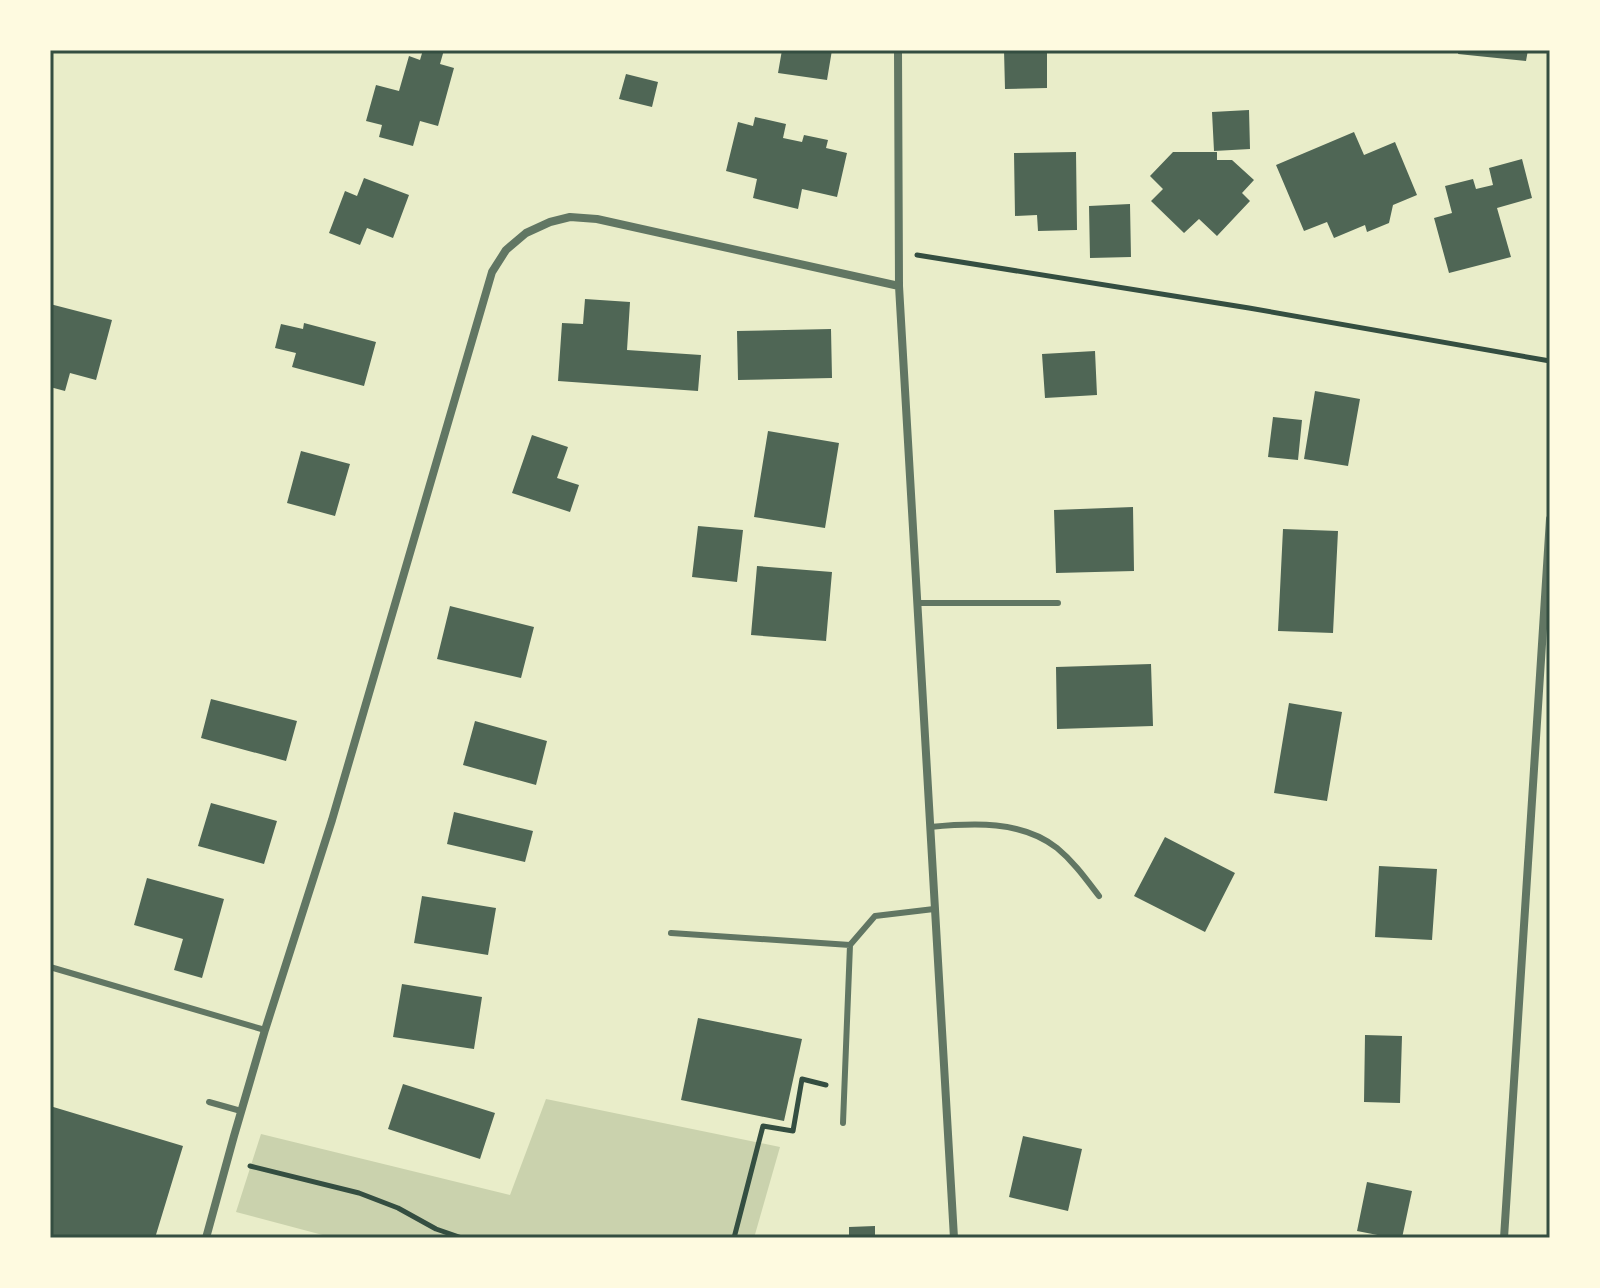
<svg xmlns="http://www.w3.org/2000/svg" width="1600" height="1288" font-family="'Golos Text',sans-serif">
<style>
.green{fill:#cad2ad}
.building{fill:#4f6655}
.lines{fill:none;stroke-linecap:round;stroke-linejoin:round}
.path{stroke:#344e41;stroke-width:5}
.service{stroke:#617663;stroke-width:6}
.minor{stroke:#617663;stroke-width:8}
.neatline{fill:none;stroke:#344e41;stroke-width:3}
</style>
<rect width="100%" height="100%" fill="#e9edc9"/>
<!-- green -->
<path class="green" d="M546,1099L780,1147L754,1238H334L236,1212L261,1134L510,1195Z"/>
<!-- building -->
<path class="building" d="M423,50H444L440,64L454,68L438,126L420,121L413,146L379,137L382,125L366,121L376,85L399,91L409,56L420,60Z
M782,50H832L827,80L778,73Z
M1004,50H1047V88L1005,89Z
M1459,50H1528L1526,61L1458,54Z
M626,74L658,82L652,107L619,99Z
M1249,110L1250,149L1214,151L1212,112Z
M755,117L786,124L783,138L802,142L804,135L828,140L826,148L847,153L837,197L802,189L798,209L753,198L757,179L726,171L738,122L753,126Z
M1354,132L1364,155L1395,142L1417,195L1393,205L1389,223L1367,232L1365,225L1334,238L1327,222L1304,231L1276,165Z
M1076,152L1077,230L1038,231L1037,215L1015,216L1014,153Z
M1173,152H1217V160H1232L1254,180L1242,193L1250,201L1217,236L1199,219L1184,233L1151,201L1163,189L1150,176Z
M1522,159L1532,198L1497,208L1511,257L1449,273L1434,218L1452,213L1445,186L1473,179L1476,189L1493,185L1489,168Z
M364,178L409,195L393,238L367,228L360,245L329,233L345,191L357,196Z
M1130,204L1131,257L1090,258L1089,206Z
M585,299L630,302L627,350L701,355L698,391L558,381L562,323L583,324Z
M50,304L112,320L96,380L70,373L65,391L50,387Z
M304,323L376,342L364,386L292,367L296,353L275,348L281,324L303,329Z
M831,329L832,378L738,380L737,331Z
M1095,351L1097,395L1045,398L1042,354Z
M1315,391L1360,399L1348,466L1304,459Z
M1273,417L1302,420L1298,460L1268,457Z
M768,431L839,443L825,528L754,517Z
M532,435L568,447L557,478L579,485L570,512L512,493Z
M301,451L350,464L335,516L287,503Z
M1133,507L1134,571L1056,573L1054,510Z
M698,526L743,530L737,582L692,577Z
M1283,529L1338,531L1333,633L1278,631Z
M757,566L832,572L826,641L751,635Z
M450,606L534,627L521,678L437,659Z
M1151,664L1153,726L1057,729L1056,667Z
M211,699L297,721L286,761L201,738Z
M1289,703L1342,712L1327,801L1274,793Z
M475,721L547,741L536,785L463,765Z
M211,803L277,821L264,864L198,846Z
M454,812L533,831L525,862L447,844Z
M1165,837L1235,873L1205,932L1134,896Z
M1379,866L1437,869L1432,940L1375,937Z
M147,878L224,899L202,978L174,970L183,939L134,925Z
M422,896L496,908L488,955L414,943Z
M402,984L482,997L474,1049L393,1037Z
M698,1018L802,1039L784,1121L681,1100Z
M1365,1035L1402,1036L1400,1103L1364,1102Z
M403,1084L495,1113L480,1159L388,1129Z
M50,1106L183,1146L155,1238H50Z
M1023,1136L1082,1149L1068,1211L1009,1197Z
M1367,1182L1412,1191L1402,1238H1393L1357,1231Z
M875,1226V1238H849V1227Z"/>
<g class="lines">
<!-- path -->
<path class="path" d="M917,255L1249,308L1550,361
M250,1166L359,1193L398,1208L436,1229L462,1238
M734,1238L763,1126L793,1131L802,1079L826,1085"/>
<!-- service -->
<path class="service" d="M917,603H1058
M930,827C972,823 1022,820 1057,848C1074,862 1086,879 1099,896
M671,933L850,945L875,916L934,909
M50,967L265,1030
M209,1102L241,1111
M843,1123L850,945"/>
<!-- minor -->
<path class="minor" d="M898,50L899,286L954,1238
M206,1238L234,1136L265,1030L332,820L492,272L506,250L526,233L550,222L570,217L597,219L899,286
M1504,1238L1550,519"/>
</g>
<!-- border -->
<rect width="1600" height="1288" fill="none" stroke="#fefae0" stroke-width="104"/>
<rect x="52" y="52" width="1496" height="1184" class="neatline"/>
</svg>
